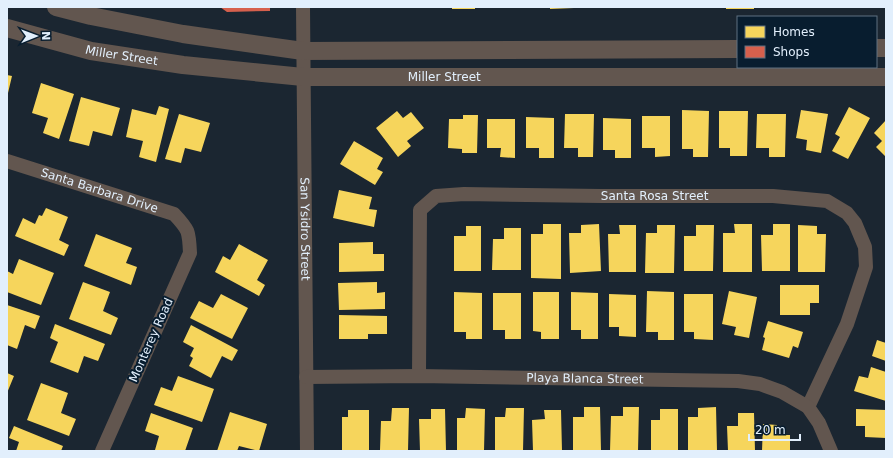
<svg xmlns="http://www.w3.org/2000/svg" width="893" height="458" font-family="'DejaVu Sans',sans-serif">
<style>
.homes{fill:#f6d55c}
.shops{fill:#d6604d}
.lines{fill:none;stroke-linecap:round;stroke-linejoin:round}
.minor{stroke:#62564f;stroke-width:14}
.tertiary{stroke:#62564f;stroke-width:18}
.labels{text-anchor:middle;stroke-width:4;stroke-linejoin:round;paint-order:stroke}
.street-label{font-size:12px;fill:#e2effc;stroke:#081d2f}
</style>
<rect width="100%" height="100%" fill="#1b2631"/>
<!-- homes -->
<path class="homes" d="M452,7H475V9H452Z
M550,7H574V8L550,9Z
M726,7H754V9H726Z
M7,75L12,76L8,93H7Z
M41,83L74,94L59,139L43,133L48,118L32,113Z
M81,97L120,108L112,136L93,131L89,146L69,141Z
M159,106L169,109L156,162L139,157L143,141L126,137L132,109L156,115Z
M849,107L870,118L848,159L832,151L840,137L835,134Z
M682,110L709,111L708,157H693V149H682Z
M801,110L828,114L821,153L806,150L807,140L796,138Z
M397,111L403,118L411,112L424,128L407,141L411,146L398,157L376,128Z
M719,111H748L747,156H730V148H719Z
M179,114L210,123L201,152L185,148L181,163L165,159Z
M565,114H594L593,157H578V148H564Z
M757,114H786L785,157H769V148H756Z
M463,115H478L477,153H462V149L448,148L449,119H463Z
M642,116H670V156L655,157V148H642Z
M526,117L554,118V158H539V148H526Z
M603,118L631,119V158H615V150H603Z
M487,119H515V158L500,157L501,148H487Z
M886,120V157L876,147L882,141L874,133Z
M354,141L383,158L377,169L383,172L375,185L340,164Z
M339,190L372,197L369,209L377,210L374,227L333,218Z
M46,208L68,217L59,240L69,245L64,256L15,236L23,218L35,224L39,215L42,216Z
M543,224H561V279L531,278V234H543Z
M599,224L601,271L570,273L569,233H581V225Z
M734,224H752V272H723V233H735Z
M773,224H790V271H762L761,235H773Z
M619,225H636V272H609L608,234H620Z
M657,225H675L674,273H645L646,233H657Z
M696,225H714L713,271H684V236H696Z
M798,225L817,226V234H826L825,272H798Z
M466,226H481V271H454V236H466Z
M504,228H521V270H492L493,239H504Z
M96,234L132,248L126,263L137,267L131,285L84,266Z
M373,242V254H384V271L339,272V243Z
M239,244L268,260L257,280L265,285L259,296L215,272L223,256L230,260Z
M19,259L54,273L41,305L7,292V271L13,274Z
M83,282L110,292L103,311L118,318L111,335L69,319Z
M377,282V293L385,292V309L339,310L338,283Z
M780,285H819V303H810V315H780Z
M647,291L674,292V340H658V332H646Z
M729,291L757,297L749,338L734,335L736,327L722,324Z
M454,292L482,293V339H466V332H454Z
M533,292H559V339H541V332L533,331Z
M571,292L598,293V339H581V330H571Z
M493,293H521V339H505V330H493Z
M221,294L248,308L232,339L190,318L199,301L213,308Z
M609,294L636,295V337L619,336V327H609Z
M684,294H713V340L694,339V332H684Z
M7,305L40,316L35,329L25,325L17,349L7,345Z
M339,315L387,316V334H368V339H339Z
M768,321L803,332L798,348L793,346L789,358L762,350L765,338L763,337Z
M55,324L105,344L98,361L84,356L78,373L50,362L58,342L50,338Z
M191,325L238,350L232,361L222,356L211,378L189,366L193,358L190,356L194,348L183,342Z
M877,340L886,343V361L872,356Z
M871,367L886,372V401L854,391L859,376L868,378Z
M7,373L14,376L7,393Z
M178,376L214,389L202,422L154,405L161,387L172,391Z
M41,383L68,393L61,413L76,419L69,436L27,420Z
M584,407H600L601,451H573V417H584Z
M623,407H639L638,451H610L611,416H623Z
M716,407L717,451H688V417H698V408Z
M392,408H409L408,451L380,450L381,421H391Z
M466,408L485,409L484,451H457V418H465Z
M506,408H524L523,451H495V417H505Z
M431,409H445L446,451H420L419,419H431Z
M660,409H678V451H651V420H660Z
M856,409L886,410V438L865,437V426H856Z
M348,410H369V451H342V417H348Z
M544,410H561L562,451H533L532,420L545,419Z
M230,412L267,424L259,451L239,446L237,451H217Z
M151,413L193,428L185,451L155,450L159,436L145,431Z
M738,413H754L755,451H728L727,426H738Z
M763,424L777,425L776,435H790V451H762Z
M14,426L63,446L61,451H16L19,442L9,438Z"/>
<!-- shops -->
<path class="shops" d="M220,7H270V11L227,12Z"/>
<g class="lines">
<!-- minor -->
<g class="minor">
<path id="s1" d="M303,7L307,451"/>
<path id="s2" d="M7,161L174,214C189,230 189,231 190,253L102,451"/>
<path id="s3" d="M419,376L420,210L436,196L464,194L601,196H773L827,201L847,213L855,223L865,247L866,267L847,324L808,407"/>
<path id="s4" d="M306,377L419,376L738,381L760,384L782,392L808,407L819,423L831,451"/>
</g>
<!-- tertiary -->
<g class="tertiary">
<path d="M56,7L91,16L183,34L303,51L738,49"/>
<path id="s5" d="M7,28L91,51L183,65L303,77H886"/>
<path d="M876,48H886"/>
</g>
</g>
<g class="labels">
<!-- street labels -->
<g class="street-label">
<text dy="4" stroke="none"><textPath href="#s5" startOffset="118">Miller Street</textPath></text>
<text dy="4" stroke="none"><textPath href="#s5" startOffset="442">Miller Street</textPath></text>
<text dy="4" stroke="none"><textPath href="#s2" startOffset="97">Santa Barbara Drive</textPath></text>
<text dy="4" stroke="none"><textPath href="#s3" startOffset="406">Santa Rosa Street</textPath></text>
<text dy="4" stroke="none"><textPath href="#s1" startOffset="222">San Ysidro Street</textPath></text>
<text transform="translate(151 340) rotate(-66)" y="4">Monterey Road</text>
<text dy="4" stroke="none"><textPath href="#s4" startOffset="279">Playa Blanca Street</textPath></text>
</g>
</g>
<!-- border -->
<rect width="893" height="458" fill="none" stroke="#e2effc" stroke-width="16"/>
<!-- legend -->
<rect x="737" y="16" width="140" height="52" fill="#081d2f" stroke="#5f7181"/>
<rect x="745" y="26" width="20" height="12" fill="#f6d55c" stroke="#5f7181"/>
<text x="773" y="36" font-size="12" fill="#e2effc">Homes</text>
<rect x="745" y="46" width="20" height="12" fill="#d6604d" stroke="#5f7181"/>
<text x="773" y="56" font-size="12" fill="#e2effc">Shops</text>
<!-- north arrow -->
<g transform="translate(36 36) rotate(89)" stroke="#081d2f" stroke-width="3" paint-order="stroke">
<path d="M0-3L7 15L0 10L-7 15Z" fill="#e2effc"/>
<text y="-6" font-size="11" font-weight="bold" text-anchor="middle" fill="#e2effc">N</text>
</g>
<!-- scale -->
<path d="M749 434v6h51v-6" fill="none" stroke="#e2effc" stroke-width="2"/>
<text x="755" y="434" font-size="12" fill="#e2effc" stroke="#081d2f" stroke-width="3" paint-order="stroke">20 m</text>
</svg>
